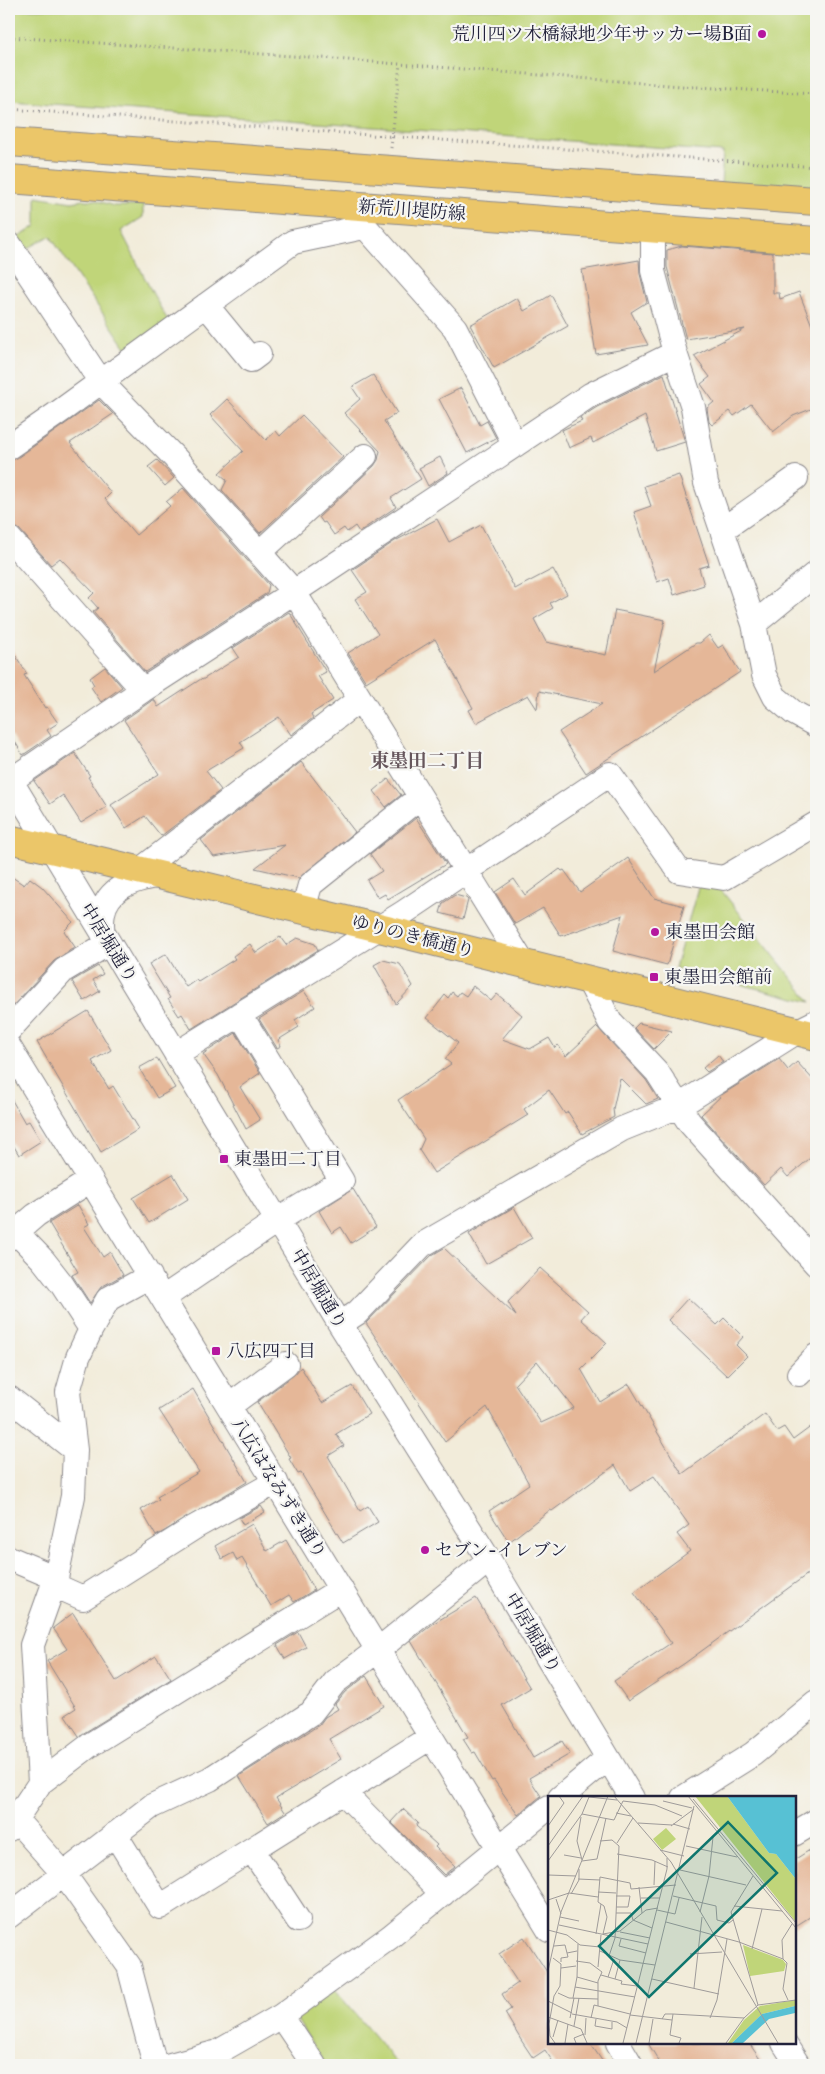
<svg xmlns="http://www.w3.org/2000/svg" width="825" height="2074" font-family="'Libre Caslon Text','Noto Serif JP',serif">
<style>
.green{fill:#c0d579;stroke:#717c5a}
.building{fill:#e5b798;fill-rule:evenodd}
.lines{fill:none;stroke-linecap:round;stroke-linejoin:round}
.minor-casing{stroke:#8a878a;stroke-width:26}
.major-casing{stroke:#8a878a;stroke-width:30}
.path{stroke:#8a878a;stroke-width:3;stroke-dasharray:1 4;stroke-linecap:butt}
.minor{stroke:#fff;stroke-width:24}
.major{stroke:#ebc669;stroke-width:28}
.poi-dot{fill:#b5179e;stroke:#f6f6f2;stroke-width:2}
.labels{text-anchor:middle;stroke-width:4.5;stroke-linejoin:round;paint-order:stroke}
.poi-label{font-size:18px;fill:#22223b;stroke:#f6f6f2;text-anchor:start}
.street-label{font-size:18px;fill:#22223b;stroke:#f6f6f2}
.neighbourhood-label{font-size:19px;font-weight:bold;fill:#66565c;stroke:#f6f6f2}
.inset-road{fill:none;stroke:#9f9b9a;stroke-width:1}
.view{fill:#0f766e;fill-opacity:0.15;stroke:#0f766e;stroke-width:2.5}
.inset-edge{fill:none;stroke:#22223b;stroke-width:2.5}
</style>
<rect width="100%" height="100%" fill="#f6f6f2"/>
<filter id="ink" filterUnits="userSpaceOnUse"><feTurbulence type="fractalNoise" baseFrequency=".02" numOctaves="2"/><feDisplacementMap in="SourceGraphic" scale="10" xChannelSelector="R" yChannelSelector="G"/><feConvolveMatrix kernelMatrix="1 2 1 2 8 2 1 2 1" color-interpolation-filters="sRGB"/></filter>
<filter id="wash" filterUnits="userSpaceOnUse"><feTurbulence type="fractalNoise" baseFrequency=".0096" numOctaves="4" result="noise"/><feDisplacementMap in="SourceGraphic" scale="20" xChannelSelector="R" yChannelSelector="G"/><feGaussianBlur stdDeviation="1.12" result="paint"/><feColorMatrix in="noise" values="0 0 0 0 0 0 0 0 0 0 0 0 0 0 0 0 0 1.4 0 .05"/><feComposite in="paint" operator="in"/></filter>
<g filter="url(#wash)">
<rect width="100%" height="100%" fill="#f2ecda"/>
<!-- green -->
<path class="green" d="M9,9H816V192L721,185L723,152L9,101Z
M36,196L72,202L83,200H95L114,206H133L143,203V217L121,231C137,261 151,293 169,322L129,352L50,236L23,251L16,239L36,226Z
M699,884L717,885L811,1002L675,968Z
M334,1989L399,2065H326L295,2017Z"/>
<g id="blocks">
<!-- building -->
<path class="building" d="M682,246L773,253V293H779L780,299L799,292L816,336V407L793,416L773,432L751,404L734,416L730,411L712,425L709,422L707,408L714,402L701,384L710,377L694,356L745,329L686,339L667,267V250Z
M639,260L640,274L647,302L631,312L648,345L596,354L582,270Z
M551,295L568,326L494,368L470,325L517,298L524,311Z
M664,374L685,442L656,451L645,416L593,443L591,438L569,448L562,430L582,421L580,418L597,407Z
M373,375L397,413L384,421L421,479L391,498L396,507L359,532L355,526L347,532L344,528L334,535L325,522L323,523L319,517L374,466L378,460L380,451L344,413L360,399L352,387Z
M461,388L480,425L487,421L496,438L467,453L439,399Z
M227,399L266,440L276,431L280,436L302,415L343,457L260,533L222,490L227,480L219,473L243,451L210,415Z
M99,400L113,414L70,443L111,493L105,499L136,535L170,506L166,502L183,488L269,585L267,593L145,672L93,612L98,608L89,598L94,593L60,558L51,565L19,529L9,525V461L17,458Z
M440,457L448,473L428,486L419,468Z
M157,460L174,478L165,486L148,467Z
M679,475L709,565L699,568L704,585L674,595L669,578L657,582L634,512L651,506L644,486Z
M437,519L449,542L481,525L515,589L553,569L567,594L550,603L553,608L534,619L546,642L606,655L615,610L665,620L654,671L696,643H700L709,635L718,648L723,645L740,672L586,773L559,732L602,704L539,691L537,709L528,695L476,723L469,710L473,708L435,639L366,682L348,653L378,634L355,599L367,592L352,570L395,541Z
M289,612L326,672L318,676L333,700L311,714L313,718L291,735L279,717L240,742L244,748L206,771L221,790L161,836L145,816L126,828L111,805L159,774L124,720L154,699L158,707L201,679L202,680L239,657L233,648Z
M9,645L27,674L24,675L45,708L47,707L58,723L47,730L51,736L23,755L9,732Z
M105,667L122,687L101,702L91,687L94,685L90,678Z
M75,753L90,776L88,777L107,807L81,823L63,795L50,804L34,781Z
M301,762L355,832L299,878L255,868L285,845L214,857L201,840Z
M388,779L401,795L386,807L374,791Z
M416,818L446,864L388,899L385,894L378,898L367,880L382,871L370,854Z
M628,858L654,898L684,906L667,965L613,951L623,915L561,936L543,908L515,924L495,892L514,879L525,895L560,869L562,871L564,870L580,892Z
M9,875L24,885L30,878L42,887L73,922L64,931L75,947L54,961L9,1010Z
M455,895L466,898L468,900L463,919L440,913L443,903Z
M280,937L286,945L297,938L315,944L318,950L191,1029L182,1014L179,1016L168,999L170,998L149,964L166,954L186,987L196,980L198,982L235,959L233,956L250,944L256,953Z
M383,960L400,964L413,986L396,1004L374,965Z
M98,966L103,974L93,980L100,991L84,1001L72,981Z
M473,986L491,1001L497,994L522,1015L502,1039L530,1049L549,1038L555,1048L558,1045L566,1056L597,1027L646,1080L658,1099L646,1104L620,1078L613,1109L614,1117L582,1134L568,1112L565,1114L549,1090L524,1109L528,1115L434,1173L419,1150L424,1139L398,1100L451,1064L445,1059L458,1043L427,1018L445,995L448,998L452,992L457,996L460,992L466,996Z
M304,991L315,1007L295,1020L299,1027L278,1040L281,1046L277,1048L259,1019Z
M88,1011L111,1050L92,1061L109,1089L113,1086L139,1129L101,1152L37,1042Z
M639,1023L672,1031L654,1049L634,1028Z
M236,1033L260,1073L240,1087L260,1120L246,1129L218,1075L203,1054Z
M718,1055L723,1062L707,1072L703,1068Z
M157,1058L175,1088L157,1098L139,1068Z
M779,1059L788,1070L797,1062L816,1083V1153L788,1177L781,1169L764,1185L701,1115L723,1094Z
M9,1095L25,1123L29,1121L41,1141L19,1155L9,1138Z
M173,1174L188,1199L149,1223L133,1198Z
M353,1189L376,1227L351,1243L341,1227L332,1233L319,1211Z
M78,1205L89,1224L84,1227L103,1257L110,1252L123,1275L101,1287L90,1303L72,1275L78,1272L49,1223Z
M514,1207L532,1238L486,1264L469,1234Z
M444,1248L516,1316L508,1302L540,1268L588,1311L581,1319L607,1343L581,1369L600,1402L629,1384L682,1474L765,1414L777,1431L784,1427L793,1440L816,1423V1568L685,1663L628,1701L614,1681L671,1643L634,1592L690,1551L677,1534L689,1525L654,1476L630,1491L615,1465L552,1511L550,1510L509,1542L489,1511L529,1484L487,1407L445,1442L366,1323L432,1255ZM537,1361L574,1408L541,1423L515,1384Z
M688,1298L717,1325L724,1318L743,1337L736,1345L747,1356L727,1376L668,1320Z
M301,1367L322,1403L352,1386L369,1414L336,1434L344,1446L328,1456L360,1511L368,1506L378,1522L343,1543L301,1473L298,1474L289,1459L291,1458L257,1402L294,1375Z
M193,1389L247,1482L156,1536L141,1510L159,1499L157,1497L199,1472L159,1410Z
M261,1506L265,1512L243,1525L239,1518Z
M252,1524L267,1551L286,1540L314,1590L294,1602L289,1595L271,1606L242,1558L237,1561L233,1553L222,1559L215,1546Z
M476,1598L530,1688L502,1705L533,1758L562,1741L570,1754L529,1778L541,1796L518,1815L494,1780L492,1781L475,1752L472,1753L463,1739L468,1737L411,1641L434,1623Z
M73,1613L116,1681L156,1656L171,1679L79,1736L65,1715L76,1708L47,1661L67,1649L53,1628Z
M298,1632L306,1647L285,1659L277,1645Z
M366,1676L384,1706L329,1739L341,1759L276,1798L285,1812L268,1823L239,1776L319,1725L325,1717L338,1709L335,1704L345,1692Z
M403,1809L418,1823L416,1826L437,1845L435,1847L455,1866L444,1875L391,1822Z
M816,1846V1913L794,1927V1860Z
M524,1937L549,1975V2043H590L605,2065H555L545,2050L533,2058L521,2040L505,2013L511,2009L502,1994L518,1983L499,1954Z
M648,2043H749L764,2065H661Z"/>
</g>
</g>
<g filter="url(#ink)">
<use href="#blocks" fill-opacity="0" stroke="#8a878a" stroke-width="1"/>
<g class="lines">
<!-- minor casing -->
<g class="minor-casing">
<path id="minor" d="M362,223L455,328L515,445
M653,228V271L675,353L693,407L706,483L754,624L764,675L775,697L794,713L816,725
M9,244L101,382L175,458L294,592L523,963
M206,305L251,360L259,354
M9,447L62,410L293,242L359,228L362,223V207
M722,530L796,478
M9,538L143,690
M259,553L365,456
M754,624L816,573
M9,778L340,1324L489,1560L632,1798
M10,781L143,690L294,592L590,395L675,353
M139,871L360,699
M303,910L310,885L420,797
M103,934C96,894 124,881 157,876
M588,979L610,1022L657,1072L689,1122L816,1264
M9,1030L64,970L109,943
M9,1047L549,1930
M176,1054L403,913L610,774L679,871L724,878L816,824
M15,1231L43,1260L61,1283L91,1329
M9,1238L36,1215L91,1180
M163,1298L278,1220L342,1181L240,1014
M340,1324L357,1313L422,1245L622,1129L679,1106L798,1031L816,1022
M799,1374L816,1356
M9,1398L75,1450
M229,1406L286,1364
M9,1558L56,1578
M54,1585L83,1598L195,1527L276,1482
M40,1783L90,1745L341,1589
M343,1792L443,1894
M560,1798L608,1758
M683,1798L753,1754L816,1702
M9,1812L63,1873L129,1966L155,2065
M9,1829L40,1783L32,1645L56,1578L73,1496L75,1450L68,1392L78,1357L91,1329L108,1299L150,1276
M115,1834L160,1907L431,1737
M794,1834L816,1821
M252,1850L298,1920
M9,1916L152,1806L210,1779L311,1713L335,1682L378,1650L489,1560
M281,2016L314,2065
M618,2043L631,2065
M784,2043L798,2065
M170,2065L218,2052L281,2016L390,1937L549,1807"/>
</g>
<!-- major casing -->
<g class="major-casing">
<path id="major" d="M9,142L816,201
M9,179L816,241
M9,839L379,928L816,1036"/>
</g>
<!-- path -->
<path class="path" d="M9,37L322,58L681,86L816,94
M9,109L816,167
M391,148L400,64"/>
<!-- minor -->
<use href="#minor" class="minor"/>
<!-- major -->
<use href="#major" class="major"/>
</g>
</g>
<!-- markers -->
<g class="poi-dot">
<circle cx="762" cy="34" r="5"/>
<circle cx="655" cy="932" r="5"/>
<rect x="649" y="972" width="10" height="10" rx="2.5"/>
<rect x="219" y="1154" width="10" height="10" rx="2.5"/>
<rect x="211" y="1346" width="10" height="10" rx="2.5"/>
<circle cx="425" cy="1550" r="5"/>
</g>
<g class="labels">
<!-- poi labels -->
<g class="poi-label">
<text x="752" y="40" text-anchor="end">荒川四ツ木橋緑地少年サッカー場B面</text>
<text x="665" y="938">東墨田会館</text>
<text x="664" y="983">東墨田会館前</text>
<text x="234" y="1165">東墨田二丁目</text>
<text x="226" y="1357">八広四丁目</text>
<text x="435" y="1556">セブン-イレブン</text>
</g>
<!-- street labels -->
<g class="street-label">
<text transform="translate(412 210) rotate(4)" y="6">新荒川堤防線</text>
<text transform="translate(413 936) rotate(14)" y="6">ゆりのき橋通り</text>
<text transform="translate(109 943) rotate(58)" y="6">中居堀通り</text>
<text transform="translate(319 1289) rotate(59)" y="6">中居堀通り</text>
<text transform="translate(279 1488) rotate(58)" y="6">八広はなみずき通り</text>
<text transform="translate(533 1633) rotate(59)" y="6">中居堀通り</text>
</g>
<!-- neighbourhood labels -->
<g class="neighbourhood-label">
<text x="427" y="767">東墨田二丁目</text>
</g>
</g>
<!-- overview -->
<g transform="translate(548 1796)">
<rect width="248" height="248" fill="#f2ecda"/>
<path d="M147,0H179L221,57L228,58L247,82V125ZM118,32L128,43L114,54L105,43ZM195,149L235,164L238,168L236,175L202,180ZM247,204V210L214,218L184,247H180L196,224L212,210Z" fill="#c0d579"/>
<path d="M179,0H247V82L228,58L221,57ZM247,210V217L221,223L195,247H184L214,218Z" fill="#57c1d4"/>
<path class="inset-road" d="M66,0L123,66L230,247M140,0L248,132M41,1L69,4M145,3L248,127M115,5L144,12M68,17L83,20M34,18L66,24L75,5L107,9L134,20M33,21L29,45L34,64M90,27L124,29M125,28L142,33M0,30L16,7L11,0M123,30L146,13M52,45L64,44L71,50L67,142L61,160M69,47L85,22M0,50L35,0M138,50L189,61M112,54L136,60M69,58L104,64L120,71M16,59L33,62M0,65L34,18L41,1M34,65L49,63L58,22M132,74L198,89M0,79L28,80M205,80L183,116L210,209M30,83L52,84M106,89L107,65M91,91L94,117M50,96L68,97M23,98L31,84V73M125,100L168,110L169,124L181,127L185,124M93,102H112M8,103L13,118M0,104L21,97L50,101M186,110L234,115M68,111H80L82,100H68M110,112L98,114L72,135L55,138L59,121L56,110L50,106L52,81L82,87L83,93L128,89M109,114L127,118L131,102M152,116L161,80L165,41M68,117H83L85,124M12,121L31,125M85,124L104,132M118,126L191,146L235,163L239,167L235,193L240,204M11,129L100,148M0,134L19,139L32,149L52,151M72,136L102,142M48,138L53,108M73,143L71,150L98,157M6,150L17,149L19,157M204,153L214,113M52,155L72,164L107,169M142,158L174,156M5,162L13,168L12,190L6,200L1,228L2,240L7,247M235,163L234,144L244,128M28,165L42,167L54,176L50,185V210L82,218M13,166V162L20,161L19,157L29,155M50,171L53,139M13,172L28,170M0,175L13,116L60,0M53,179L74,185L73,188L89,190M29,181L50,187M60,181L66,163M67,183L72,164M104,183L171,198M27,191L87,201M146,192L154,121M10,197L21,202L50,203M25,202L29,181L30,148M0,205L24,217M24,218L69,226L79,232M125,218L122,239L133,242L131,247M82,219L124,224M0,221L33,233L39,247M22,222L26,202M43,222L46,209L50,210M162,222L169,204L179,143M48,223L47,230L64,233V226M114,223L117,218H125L196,222M26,230L31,202M37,239L38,222M5,241L10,224M17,247L20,228M28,247L26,242L36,238M75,247L119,73V62M88,247L146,10M101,247L105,223M178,247L196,222L210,209L248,204"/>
<path class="view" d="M180,26L229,77L101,201L51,150Z"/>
<rect width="248" height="248" class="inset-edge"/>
</g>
<!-- margin -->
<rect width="825" height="2074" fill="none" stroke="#f6f6f2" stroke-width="30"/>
</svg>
